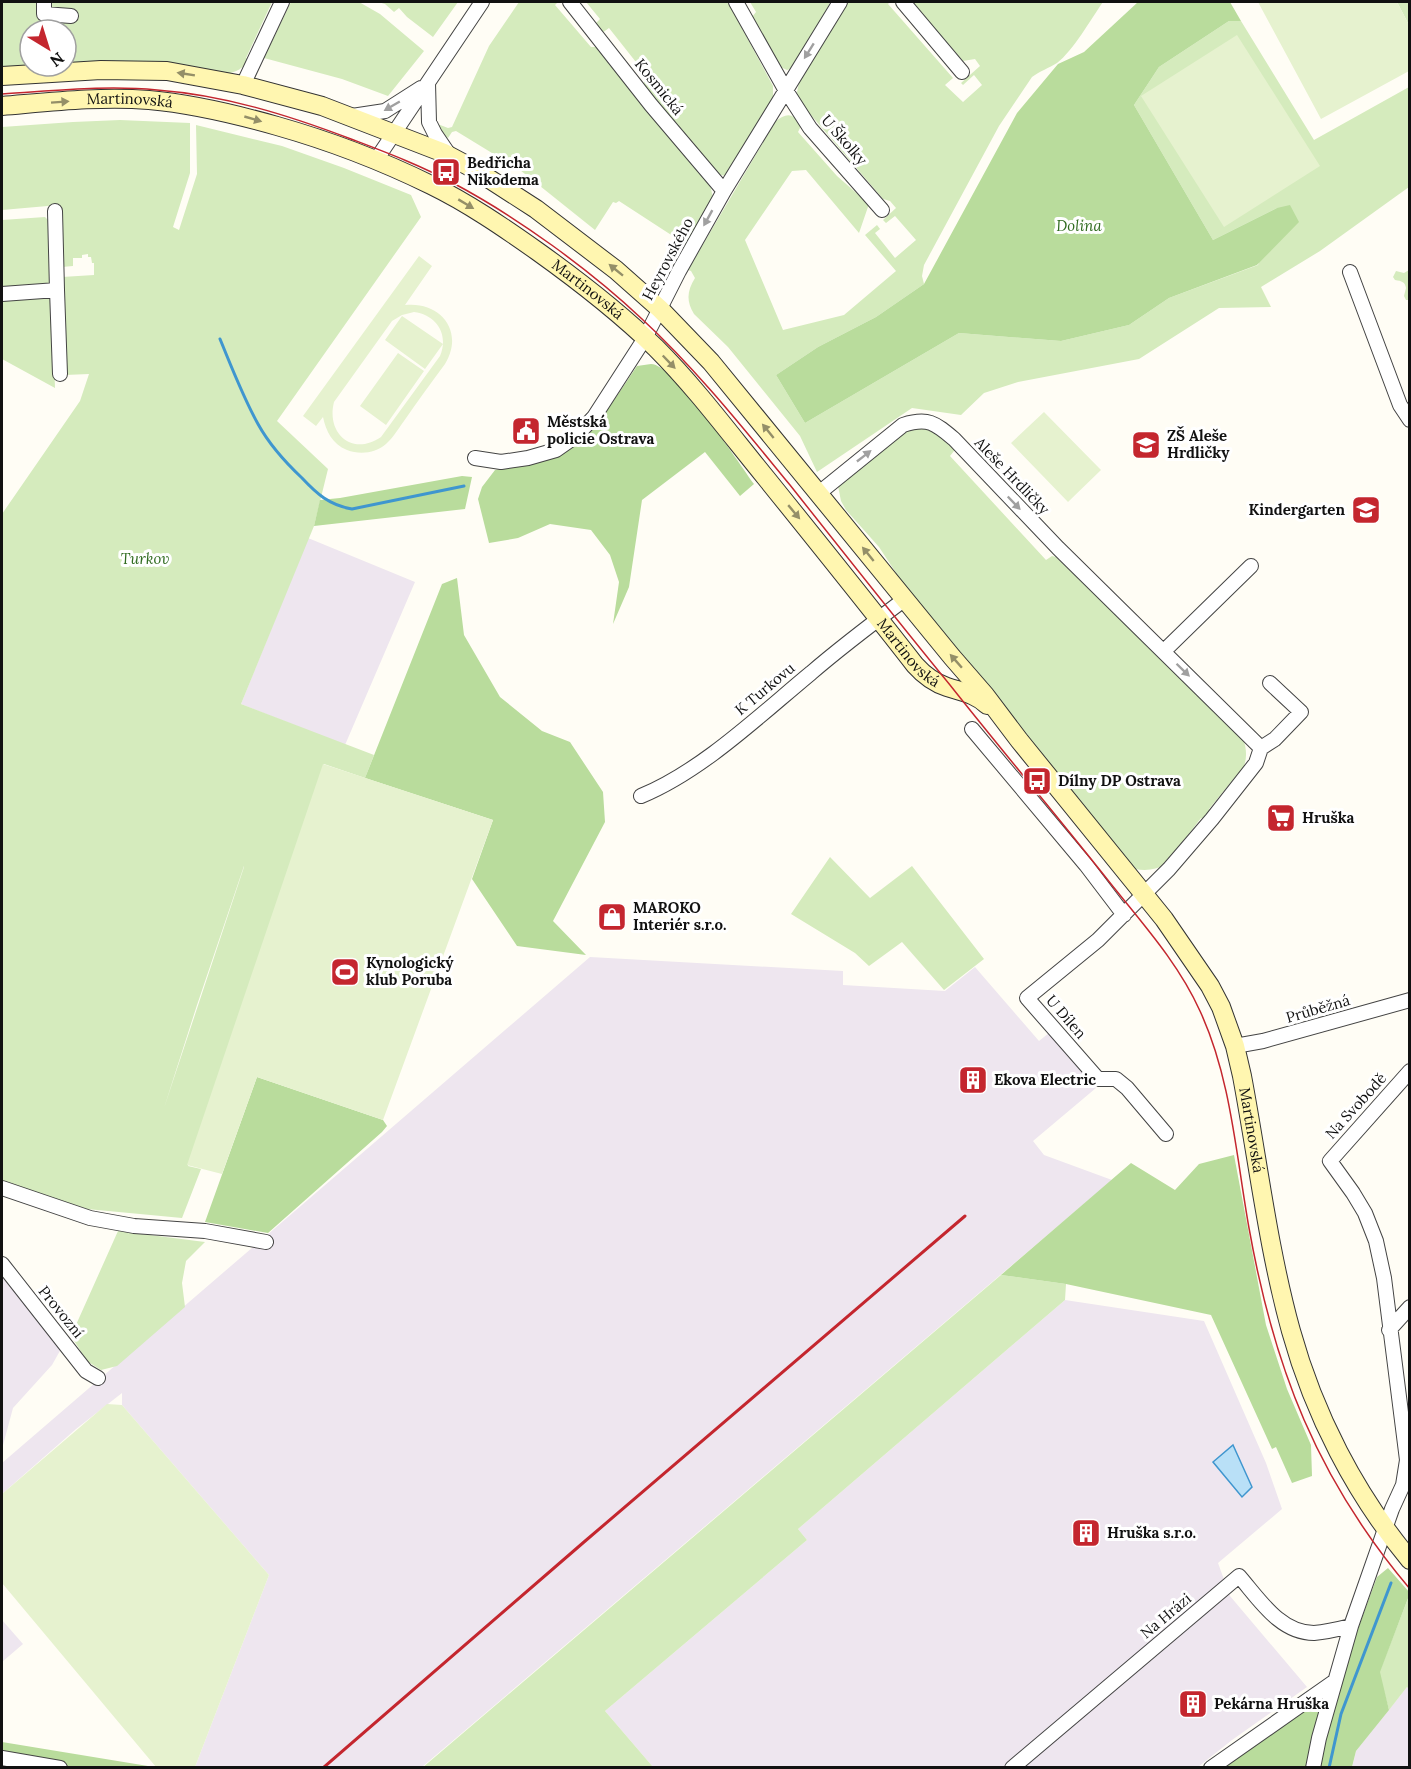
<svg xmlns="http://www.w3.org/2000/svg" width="1411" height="1769" font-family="Lora,serif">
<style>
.industrial{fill:#eee6ef}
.green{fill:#d5ebbd;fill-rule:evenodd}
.forest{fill:#b9dc9c}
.pitch{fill:#e6f2cf;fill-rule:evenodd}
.water{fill:#b9e0f7;stroke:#3f96cf;stroke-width:1.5}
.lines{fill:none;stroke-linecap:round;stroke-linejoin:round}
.stream{stroke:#3f96cf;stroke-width:3}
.street-casing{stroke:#444;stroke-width:16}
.secondary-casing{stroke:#333;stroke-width:20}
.street{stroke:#fff;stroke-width:14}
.secondary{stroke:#fff6b0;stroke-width:18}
.tram{stroke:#c4262e;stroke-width:1.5}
.rail{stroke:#c4262e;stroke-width:3}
.oneway{fill:#a0a0a0}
.oneway2{fill:#948f68}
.labels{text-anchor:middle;stroke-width:6;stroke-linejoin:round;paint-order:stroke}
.street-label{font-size:15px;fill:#111;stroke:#fff}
.poi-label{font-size:15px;font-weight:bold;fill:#111;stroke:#fff;text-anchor:start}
.park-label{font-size:15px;font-style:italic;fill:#2f6b1f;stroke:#fff}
</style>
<rect width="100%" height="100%" fill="#fffdf5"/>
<!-- industrial -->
<path class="industrial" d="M308,538L415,582L345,745L241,704Z
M590,957L843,971V985L945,991L975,967L1039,1041L1049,1033L1096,1088L1033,1141L1044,1155L1112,1180L422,1767H195L269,1575L122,1405V1393L76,1429L2,1494V1463Z
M2,1274L61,1349L52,1365L13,1408L2,1449Z
M1065,1300L1204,1321L1266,1463L1282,1509L1218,1563L1230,1596L1307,1687L1232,1740L1198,1767H653L605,1711L807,1540L798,1529Z
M2,1620L23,1644L2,1662Z
M1407,1687L1410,1689L1409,1767L1352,1768L1356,1751Z"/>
<!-- green -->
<path class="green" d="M2,2H272L246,58L249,59C243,69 237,72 225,74L2,70ZM30,30H66V66H30Z
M291,2H359L380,14L424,51L388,96L342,79L264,58Z
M378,2H458L433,37L407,17L399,8L394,12L385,4Z
M519,2H558L555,5L591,47H597L710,184L713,198L692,242L686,244L682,242L619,201L616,203L613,202L595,230L520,170L456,131L452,132L448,138L443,134L435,123L448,128L452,127L489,46Z
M586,2H728L773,86V101L726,176L721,175L714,171L644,87V81L647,76L609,28L602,33L595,24L600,19Z
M750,2H830L825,14L793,68L787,70L774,64L752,17L756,12Z
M847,2H890L888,4L953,78L945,85L963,102L982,85L974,75L963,85L961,83L980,66L975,59L963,61L912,2H1103C1091,19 1073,51 1057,63C1049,68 1040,71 1032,77L999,126L924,265L922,276L924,284L876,317L818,347L776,375L805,423L959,333L1061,341L1129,325L1169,298L1258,265L1277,208L1213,240L1134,105L1159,67L1229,21H1241L1314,140L1409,87V187L1320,251L1261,287L1271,307L1219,308L1139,359L1018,382L984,393L961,415L912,408L817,472L800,436L728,347L694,314C686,301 687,291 695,278L691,271L688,270L775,122C786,113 793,112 801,126L798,132L837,176L869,204L859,233L806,170L792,171L745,240L783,330L844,315L896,271L865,235L877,225L880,229L875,233L895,258L916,240L895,216L886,223L883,220L896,208L890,201L883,199L798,100L797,92L800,78Z
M1397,2H1409V25Z
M120,120L190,123V173L173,227L179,230L197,174L196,125L282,146L344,168L411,195L421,217L277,421L328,469L314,526L241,704L374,755L365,778L324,764L188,1166L201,1169L182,1218L87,1209L2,1181V514L80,401L89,374L65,375L62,277L94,275V263H92L91,257H88V254L82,255V258H73V266L62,267L59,205L2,210V127L73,122ZM244,866V867L164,1108L197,1005Z
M45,217L50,222L52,278L48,284L2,287V220Z
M1409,270L1410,300H1406L1404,296L1406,288C1405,282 1402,281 1395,280L1393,277L1396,271L1404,273Z
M47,296L52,300L55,388L2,359V299Z
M918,426L934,431L954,447V451L950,456L1046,560L1052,556L1056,557L1243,738C1248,753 1247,763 1239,777L1236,776L1209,809L1210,812L1204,819L1201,818L1166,864C1156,870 1146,871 1135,869L902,582L879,547L846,510L841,501L838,486L843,480L904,431Z
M830,857L870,898L912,866L984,959L944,990L902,942L869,966L855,953L791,914Z
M118,1231L205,1242L186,1261L182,1283L185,1307L117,1366L101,1370L87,1361L71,1336Z
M1001,1275L1066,1284L1065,1300L798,1529L807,1540L605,1711L653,1767L422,1768Z
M1409,1596V1689L1407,1687L1389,1710L1379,1673Z"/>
<!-- forest -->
<path class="forest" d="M1138,2H1230L1241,21H1229L1159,67L1134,105L1213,240L1277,208L1290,205L1299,222L1257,265L1169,298L1129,325L1061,341L959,333L805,423L776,375L818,347L876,317L924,284L1017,113L1058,64L1084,52Z
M651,364C674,364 739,463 754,484L740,496L705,452L642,500L629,587L613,624L619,582L610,555L591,530L550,524L518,538L489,543L478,499L482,487L495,470C516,466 538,463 558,456C587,445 620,391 637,366Z
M462,476L472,477L465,509L314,526L320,500L340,498Z
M457,578L464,635L500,697L542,731L570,742L603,792L605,822L553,921L586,955L517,946L472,879L493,820L365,778L442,584Z
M257,1077L383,1120L387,1126L382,1132L268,1233L205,1222Z
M1234,1155L1266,1325L1287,1389L1311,1445L1312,1476L1292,1483L1276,1447L1272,1449L1211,1315L1066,1284L1001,1275L1131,1163L1175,1190L1199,1164Z
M1388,1568L1410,1593L1380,1672L1389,1710L1356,1751L1352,1767L1219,1768L1337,1686L1377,1577Z
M2,1742L154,1767H2Z"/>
<!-- pitch -->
<path class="pitch" d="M1258,2H1397L1409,25V71L1321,119Z
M1237,35L1320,166L1224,227L1141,96Z
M419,256L432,266L405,305C440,301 465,331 445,364C431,383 417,402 404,421C398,429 393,438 386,444C376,453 360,455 347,450C332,444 326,431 323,417L316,426L303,416ZM414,312C437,315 449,335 440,356L381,437C352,457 326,433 334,402L392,321L402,315Z
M402,316L443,344L425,369L385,340Z
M398,353L424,371L386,425L360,406Z
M1044,412L1101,470L1068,502L1011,443Z
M323,764L493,820L383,1120L257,1077L222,1174L187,1165Z
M107,1404L122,1405L269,1575L195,1767H156L2,1583V1494Z"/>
<!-- water -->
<path class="water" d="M1233,1445L1252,1487L1242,1497L1213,1462Z"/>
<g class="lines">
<!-- stream -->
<path class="stream" d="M220,339C232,368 243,397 258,424C269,444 285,462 302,478C317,494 329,505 352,509L464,486
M1329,1768L1341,1714L1391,1583"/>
<!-- street casing -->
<g class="street-casing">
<path id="street" d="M44,2V14L71,16
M570,2L651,105L724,191
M736,2L785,89L810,128L882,210
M903,2L962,72
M428,83L429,122L435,134L450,156
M243,85L282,2
M352,116L385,111L421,88
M376,160L482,2
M1350,272L1400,405L1410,420
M57,290L60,374
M2,294L57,290L55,211
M475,458L501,462L528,458L556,450L576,436L594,417L645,338L679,271L724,191L840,2
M819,493L903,425C928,417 935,423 954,439L1058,548L1261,748
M1164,651L1251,566
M972,729L1086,865L1124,915
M641,796C702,771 760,715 811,673C841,647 873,623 905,599
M1235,1046L1263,1041L1410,1000
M1166,1134L1127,1088L1116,1079H1098L1027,998L1098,940L1169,869L1212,819L1256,763L1261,748L1275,739L1301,712L1270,683
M2,1188L90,1218L134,1226L205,1231L266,1242
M2,1264L86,1371L98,1378
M1389,1330L1410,1307
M2,1758L60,1768
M1012,1768L1239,1576C1259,1599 1280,1633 1314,1633C1326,1632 1339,1629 1351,1626
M1211,1768L1335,1681
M1313,1768L1319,1738L1351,1626L1392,1509L1403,1485L1407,1460L1384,1278L1376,1241L1365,1213L1353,1193L1330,1161L1410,1071"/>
</g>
<!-- secondary casing -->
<g class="secondary-casing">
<g id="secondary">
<path id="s1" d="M2,76L101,70L167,71L243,85L322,106L444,153L474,169L536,209L616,270L660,309L711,362L952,657L985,695L1019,740L1164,919L1210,986L1221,1007L1235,1046L1242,1076C1258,1161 1268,1248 1291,1331C1314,1414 1355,1494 1410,1560"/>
<path id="s2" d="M2,106C50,102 100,96 149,100C193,104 235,114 277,126C330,141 382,161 431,185C468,203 503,227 537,251C579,281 619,312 656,348C696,388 730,434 766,478C816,540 866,602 915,665C923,674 935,683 947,687C962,692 976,694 987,705"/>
</g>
</g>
<!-- street -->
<use href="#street" class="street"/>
<!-- secondary -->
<use href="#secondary" class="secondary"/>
<!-- tram -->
<path class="tram" d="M2,94C53,91 105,85 157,90C224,95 288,115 351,139C385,152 420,165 453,183C517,217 589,269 642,319C697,370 743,428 790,485C843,552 896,619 950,685C1003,752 1058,817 1111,884C1143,924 1179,964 1200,1011C1231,1078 1236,1155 1249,1228C1274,1368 1317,1479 1410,1589"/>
<!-- rail -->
<path class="rail" d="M323,1768L584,1542L965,1216"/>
</g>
<!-- one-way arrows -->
<defs><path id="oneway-solid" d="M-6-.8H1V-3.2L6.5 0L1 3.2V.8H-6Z" transform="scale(1.5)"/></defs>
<g class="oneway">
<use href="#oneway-solid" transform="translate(809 51) rotate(122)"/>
<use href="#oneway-solid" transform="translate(392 106) rotate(150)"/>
<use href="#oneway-solid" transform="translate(708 218) rotate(119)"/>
<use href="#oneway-solid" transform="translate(864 456) rotate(-38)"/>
<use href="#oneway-solid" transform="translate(1014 503) rotate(46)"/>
<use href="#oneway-solid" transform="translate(1183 670) rotate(44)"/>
</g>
<g class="oneway2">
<use href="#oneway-solid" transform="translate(186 74) rotate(-171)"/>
<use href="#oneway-solid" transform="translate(60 102) rotate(-4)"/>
<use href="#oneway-solid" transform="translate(253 119) rotate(16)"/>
<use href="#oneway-solid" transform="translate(466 204) rotate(31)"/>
<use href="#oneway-solid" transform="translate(616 270) rotate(-141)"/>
<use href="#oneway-solid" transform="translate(669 362) rotate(46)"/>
<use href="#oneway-solid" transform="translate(768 431) rotate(-129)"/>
<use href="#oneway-solid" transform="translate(794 512) rotate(50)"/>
<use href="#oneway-solid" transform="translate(868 554) rotate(-129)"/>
<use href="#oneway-solid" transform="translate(956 661) rotate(-131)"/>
</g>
<!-- icons -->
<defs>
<g id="bus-square" transform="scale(1.5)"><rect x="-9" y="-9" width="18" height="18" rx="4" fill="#c4262e" stroke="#fff"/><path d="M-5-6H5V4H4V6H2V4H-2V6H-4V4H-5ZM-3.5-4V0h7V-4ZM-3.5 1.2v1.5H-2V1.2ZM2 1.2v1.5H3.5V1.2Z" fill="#fff"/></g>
<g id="civic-square" transform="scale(1.5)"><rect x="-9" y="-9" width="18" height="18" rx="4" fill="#c4262e" stroke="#fff"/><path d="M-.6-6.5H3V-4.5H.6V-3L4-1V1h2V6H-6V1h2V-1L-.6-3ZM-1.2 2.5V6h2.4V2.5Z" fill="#fff"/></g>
<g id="school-square" transform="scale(1.5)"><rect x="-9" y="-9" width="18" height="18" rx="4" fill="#c4262e" stroke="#fff"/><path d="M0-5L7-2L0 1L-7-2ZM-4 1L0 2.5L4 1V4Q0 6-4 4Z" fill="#fff"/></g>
<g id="supermarket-square" transform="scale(1.5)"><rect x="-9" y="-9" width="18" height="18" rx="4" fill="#c4262e" stroke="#fff"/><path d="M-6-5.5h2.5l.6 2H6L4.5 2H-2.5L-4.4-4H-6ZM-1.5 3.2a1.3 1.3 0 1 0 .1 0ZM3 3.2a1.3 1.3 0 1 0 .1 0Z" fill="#fff"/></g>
<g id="shop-square" transform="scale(1.5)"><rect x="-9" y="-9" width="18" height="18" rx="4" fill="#c4262e" stroke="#fff"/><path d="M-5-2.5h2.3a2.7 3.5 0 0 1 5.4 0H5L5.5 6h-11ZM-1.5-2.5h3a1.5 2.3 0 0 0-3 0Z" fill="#fff"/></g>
<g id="stadium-square" transform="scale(1.5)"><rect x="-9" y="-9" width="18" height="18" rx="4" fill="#c4262e" stroke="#fff"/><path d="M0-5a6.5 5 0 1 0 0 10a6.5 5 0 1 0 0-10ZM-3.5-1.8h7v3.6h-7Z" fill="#fff"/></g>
<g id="building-square" transform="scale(1.5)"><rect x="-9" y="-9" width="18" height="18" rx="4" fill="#c4262e" stroke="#fff"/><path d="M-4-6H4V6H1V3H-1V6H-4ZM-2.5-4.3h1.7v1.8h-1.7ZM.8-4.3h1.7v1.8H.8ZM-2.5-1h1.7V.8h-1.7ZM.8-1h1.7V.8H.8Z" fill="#fff"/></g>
</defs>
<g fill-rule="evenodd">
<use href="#bus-square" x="446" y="172"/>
<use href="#civic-square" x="526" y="431"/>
<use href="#school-square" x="1146" y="445"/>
<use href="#school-square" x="1366" y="510"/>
<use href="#bus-square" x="1037" y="781"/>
<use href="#supermarket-square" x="1281" y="818"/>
<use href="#shop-square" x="612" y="917"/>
<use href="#stadium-square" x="345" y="972"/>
<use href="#building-square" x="973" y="1080"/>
<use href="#building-square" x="1086" y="1533"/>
<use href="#building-square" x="1193" y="1704"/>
</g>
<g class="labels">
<!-- street labels -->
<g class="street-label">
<text transform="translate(659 87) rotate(51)" y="5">Kosmická</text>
<text dy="5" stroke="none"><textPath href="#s2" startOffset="128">Martinovská</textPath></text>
<text transform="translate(844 140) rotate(49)" y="5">U Školky</text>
<text transform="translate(668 259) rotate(-62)" y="5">Heyrovského</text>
<text dy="5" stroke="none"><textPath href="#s2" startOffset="632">Martinovská</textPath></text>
<text transform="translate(1012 476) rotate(46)" y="5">Aleše Hrdličky</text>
<text dy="5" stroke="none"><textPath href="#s2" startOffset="1118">Martinovská</textPath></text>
<text transform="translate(765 689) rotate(-40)" y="5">K Turkovu</text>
<text transform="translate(1318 1009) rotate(-16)" y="5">Průběžná</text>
<text transform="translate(1066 1017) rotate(49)" y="5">U Dílen</text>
<text transform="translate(1356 1106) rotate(-48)" y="5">Na Svobodě</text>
<text dy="5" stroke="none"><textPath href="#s1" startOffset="1746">Martinovská</textPath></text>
<text transform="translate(61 1312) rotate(51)" y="5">Provozní</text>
<text transform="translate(1166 1616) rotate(-40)" y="5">Na Hrázi</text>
</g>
<!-- poi labels -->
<g class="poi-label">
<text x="467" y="168">Bedřicha<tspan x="467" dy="17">Nikodema</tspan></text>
<text x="547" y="427">Městská<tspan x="547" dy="17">policie Ostrava</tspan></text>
<text x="1167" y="441">ZŠ Aleše<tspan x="1167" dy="17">Hrdličky</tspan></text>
<text x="1345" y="515" text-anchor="end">Kindergarten</text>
<text x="1058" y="786">Dílny DP Ostrava</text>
<text x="1302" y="823">Hruška</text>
<text x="633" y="913">MAROKO<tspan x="633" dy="17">Interiér s.r.o.</tspan></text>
<text x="366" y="968">Kynologický<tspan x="366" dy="17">klub Poruba</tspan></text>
<text x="994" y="1085">Ekova Electric</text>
<text x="1107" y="1538">Hruška s.r.o.</text>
<text x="1214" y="1709">Pekárna Hruška</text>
</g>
<!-- park labels -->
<g class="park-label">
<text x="1079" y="231">Dolina</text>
<text x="145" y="564">Turkov</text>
</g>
</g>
<!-- border -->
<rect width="1411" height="1769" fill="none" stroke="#111111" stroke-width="6"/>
<!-- north arrow -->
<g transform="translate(48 48) rotate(142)"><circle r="28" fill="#ffffff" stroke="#a0a0a0" stroke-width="1.5"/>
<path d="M0-4.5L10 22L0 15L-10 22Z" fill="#c4262e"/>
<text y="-9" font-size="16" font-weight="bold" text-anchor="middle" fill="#111111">N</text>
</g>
</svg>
